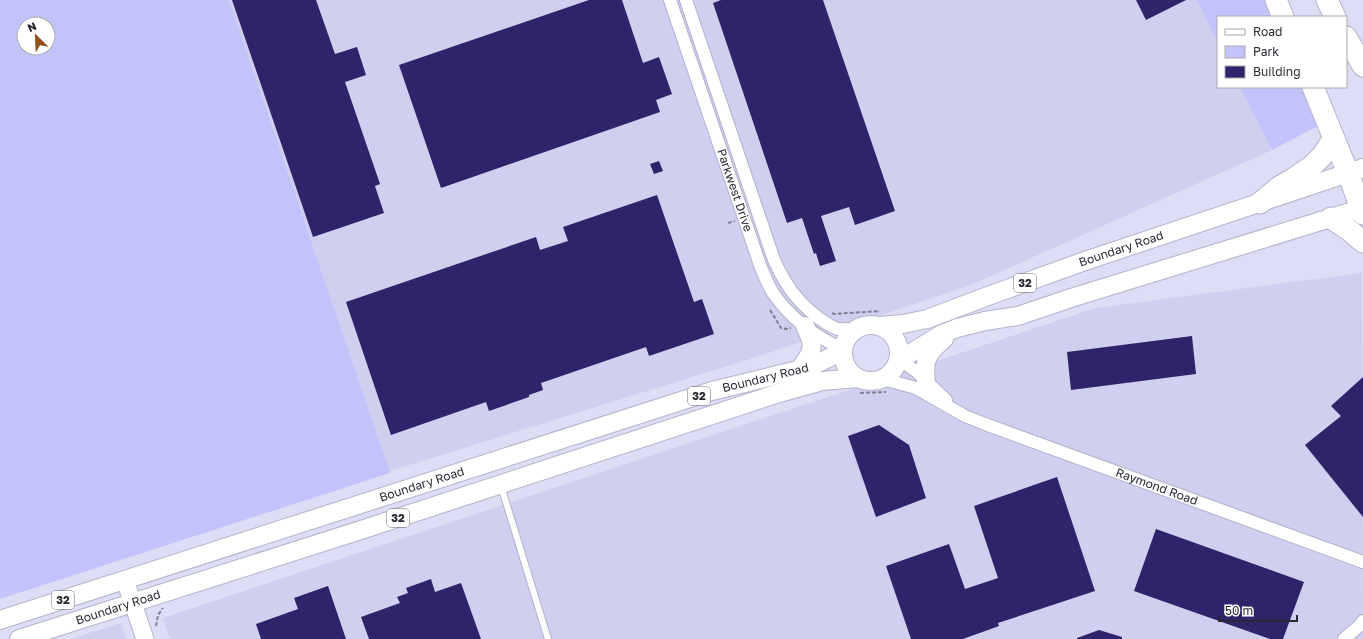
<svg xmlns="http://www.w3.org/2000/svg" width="1363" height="639" font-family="'Golos Text',sans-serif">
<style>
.built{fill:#cfcfef}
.green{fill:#c3c3fc;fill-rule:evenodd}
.building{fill:#2f236a}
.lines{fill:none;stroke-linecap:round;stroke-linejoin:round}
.lane-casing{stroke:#b2b2ca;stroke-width:8}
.street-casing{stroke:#b2b2ca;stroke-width:14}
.secondary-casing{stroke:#b2b2ca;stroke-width:19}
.primary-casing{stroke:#b2b2ca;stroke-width:20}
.highway-casing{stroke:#b2b2ca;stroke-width:23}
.path{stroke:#808091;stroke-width:2;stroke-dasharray:4 2;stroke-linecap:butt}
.lane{stroke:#fff;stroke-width:6}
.street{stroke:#fff;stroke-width:12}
.secondary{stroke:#fff;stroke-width:17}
.primary{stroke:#fff;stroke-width:18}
.highway{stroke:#fff;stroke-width:21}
.labels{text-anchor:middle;stroke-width:4;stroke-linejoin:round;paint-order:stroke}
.shield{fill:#fff;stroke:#696970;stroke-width:1}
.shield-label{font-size:11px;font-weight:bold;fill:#292933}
.street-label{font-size:12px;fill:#292933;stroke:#fff}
</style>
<rect width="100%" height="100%" fill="#ddddf6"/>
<!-- built -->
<path class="built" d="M226,0H1197L1218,43V87H1240L1272,150L971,285L750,359L387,472Z
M1362,273L1363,639H170L163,618L1096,308Z
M121,623L126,639H71Z"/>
<!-- green -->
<path class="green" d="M0,0H229L390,473L0,599ZM24,24H48V48H24Z
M1197,0H1265L1272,17H1218V43Z
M1240,87H1302L1318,126L1272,150Z"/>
<!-- building -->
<path class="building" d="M232,0H316L335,54L357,47L366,75L345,82L380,184L375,186L384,213L313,237Z
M589,0H622L643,63L659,57L672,94L656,100L660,112L441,188L399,65Z
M721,0H823L895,211L855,225L849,207L821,216L836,261L820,266L816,253L814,254L802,218L787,223L713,3Z
M1136,0H1186L1146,20Z
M659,161L663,171L654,174L650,164Z
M657,195L694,302L702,299L714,334L649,356L646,347L541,383L543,390L529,395V397L489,411L486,402L391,435L346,302L536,237L540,250L568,241L563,227Z
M1192,336L1196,374L1071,390L1067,352Z
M1363,377V517L1305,445L1341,416L1331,406Z
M879,425L909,445L926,498L876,517L848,436Z
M1057,477L1095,591L998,623L999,626L963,639H911L886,566L949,544L965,589L998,578L974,506Z
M1156,529L1304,582L1283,639H1270L1134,591Z
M431,579L435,592L461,583L481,639H369L361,617L400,603L397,597L408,593L406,588Z
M328,586L346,639H261L256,624L298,609L294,598Z
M1099,630L1122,637V639H1077V638Z"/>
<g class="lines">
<!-- lane casing -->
<g class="lane-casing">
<path id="lane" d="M501,486L548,639"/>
</g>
<!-- street casing -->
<g class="street-casing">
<g id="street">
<path id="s1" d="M670,0L760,265C764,275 768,285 773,293C790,318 816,337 843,349"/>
<path d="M686,0L774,260C785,284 796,300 816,316C823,321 830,327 838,329C845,330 852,329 860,327"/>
<path d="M899,359L917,372L946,400"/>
<path id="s2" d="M883,379L916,388L965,416L985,424L1363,562"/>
<path d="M1344,639L1359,626L1363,621"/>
</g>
</g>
<!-- secondary casing -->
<g class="secondary-casing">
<path id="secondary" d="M125,580L145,639"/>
</g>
<!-- primary casing -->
<g class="primary-casing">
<g id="primary">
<circle cx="871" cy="353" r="28"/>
<path id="s3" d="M880,326L903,324L927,319L988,296L1082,262L1363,168"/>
<path d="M899,357L911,353L942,334L957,328L985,321L1018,316L1071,298L1363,208"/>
<path d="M799,370C813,352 816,347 805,326"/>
<path d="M926,381C923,360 928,352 944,339"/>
<path id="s4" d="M0,620L712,391L810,367L843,351"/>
<path id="s5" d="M19,639L361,530L779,393L822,381L858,378"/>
</g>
</g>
<!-- highway casing -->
<g class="highway-casing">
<path id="highway" d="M1276,0L1283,17
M1327,0L1335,17
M1346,37L1363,66
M1313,87L1348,173L1363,214
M1260,203L1279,187L1293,179L1312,166L1322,156L1334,138
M1331,218L1349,230L1363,242"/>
</g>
<!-- path -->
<path class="path" d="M728,223L735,221
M770,310L781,328L786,329L791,328
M832,313L834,314L880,311
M860,393L886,392
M156,626L158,615L163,608"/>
<!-- lane -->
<use href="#lane" class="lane"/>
<!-- street -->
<use href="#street" class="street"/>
<!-- secondary -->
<use href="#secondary" class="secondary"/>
<!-- primary -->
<use href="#primary" class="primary"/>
<!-- highway -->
<use href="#highway" class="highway"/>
</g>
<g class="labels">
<!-- shield labels -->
<g class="shield">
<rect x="1014" y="274" width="22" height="18" rx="3"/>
<rect x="688" y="387" width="22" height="18" rx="3"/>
<rect x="387" y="509" width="22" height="18" rx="3"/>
<rect x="52" y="591" width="22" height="18" rx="3"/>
</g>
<g class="shield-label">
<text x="1025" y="287">32</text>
<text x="699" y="400">32</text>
<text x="398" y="522">32</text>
<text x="63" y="604">32</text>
</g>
<!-- street labels -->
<g class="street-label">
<text dy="4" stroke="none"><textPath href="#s1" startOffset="201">Parkwest Drive</textPath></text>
<text dy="4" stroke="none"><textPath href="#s3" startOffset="254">Boundary Road</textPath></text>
<text dy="4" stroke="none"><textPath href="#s4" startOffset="803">Boundary Road</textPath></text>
<text dy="4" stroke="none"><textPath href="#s4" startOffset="443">Boundary Road</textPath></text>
<text dy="4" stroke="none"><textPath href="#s2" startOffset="295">Raymond Road</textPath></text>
<text dy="4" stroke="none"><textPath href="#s5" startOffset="104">Boundary Road</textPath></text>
</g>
</g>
<!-- legend -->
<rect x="1217" y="16" width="130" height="72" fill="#ffffff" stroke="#a9a9ad"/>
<rect x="1225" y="29" width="20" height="6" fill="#ffffff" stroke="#a9a9ad"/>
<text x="1253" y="36" font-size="12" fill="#292933">Road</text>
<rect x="1225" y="46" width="20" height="12" fill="#c3c3fc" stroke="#a9a9ad"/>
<text x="1253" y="56" font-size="12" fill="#292933">Park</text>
<rect x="1225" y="66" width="20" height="12" fill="#2f236a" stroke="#a9a9ad"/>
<text x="1253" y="76" font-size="12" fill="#292933">Building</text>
<!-- north arrow -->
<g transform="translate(36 36) rotate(336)"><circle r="19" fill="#ffffff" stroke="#a9a9ad"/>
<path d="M0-3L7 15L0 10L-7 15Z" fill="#924f1f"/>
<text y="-6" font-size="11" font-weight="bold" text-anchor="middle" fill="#292933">N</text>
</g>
<!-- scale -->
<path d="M1219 615v6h78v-6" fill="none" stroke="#292933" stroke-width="2"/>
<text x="1225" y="615" font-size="12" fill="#292933" stroke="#ffffff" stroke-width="3" paint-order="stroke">50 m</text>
</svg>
